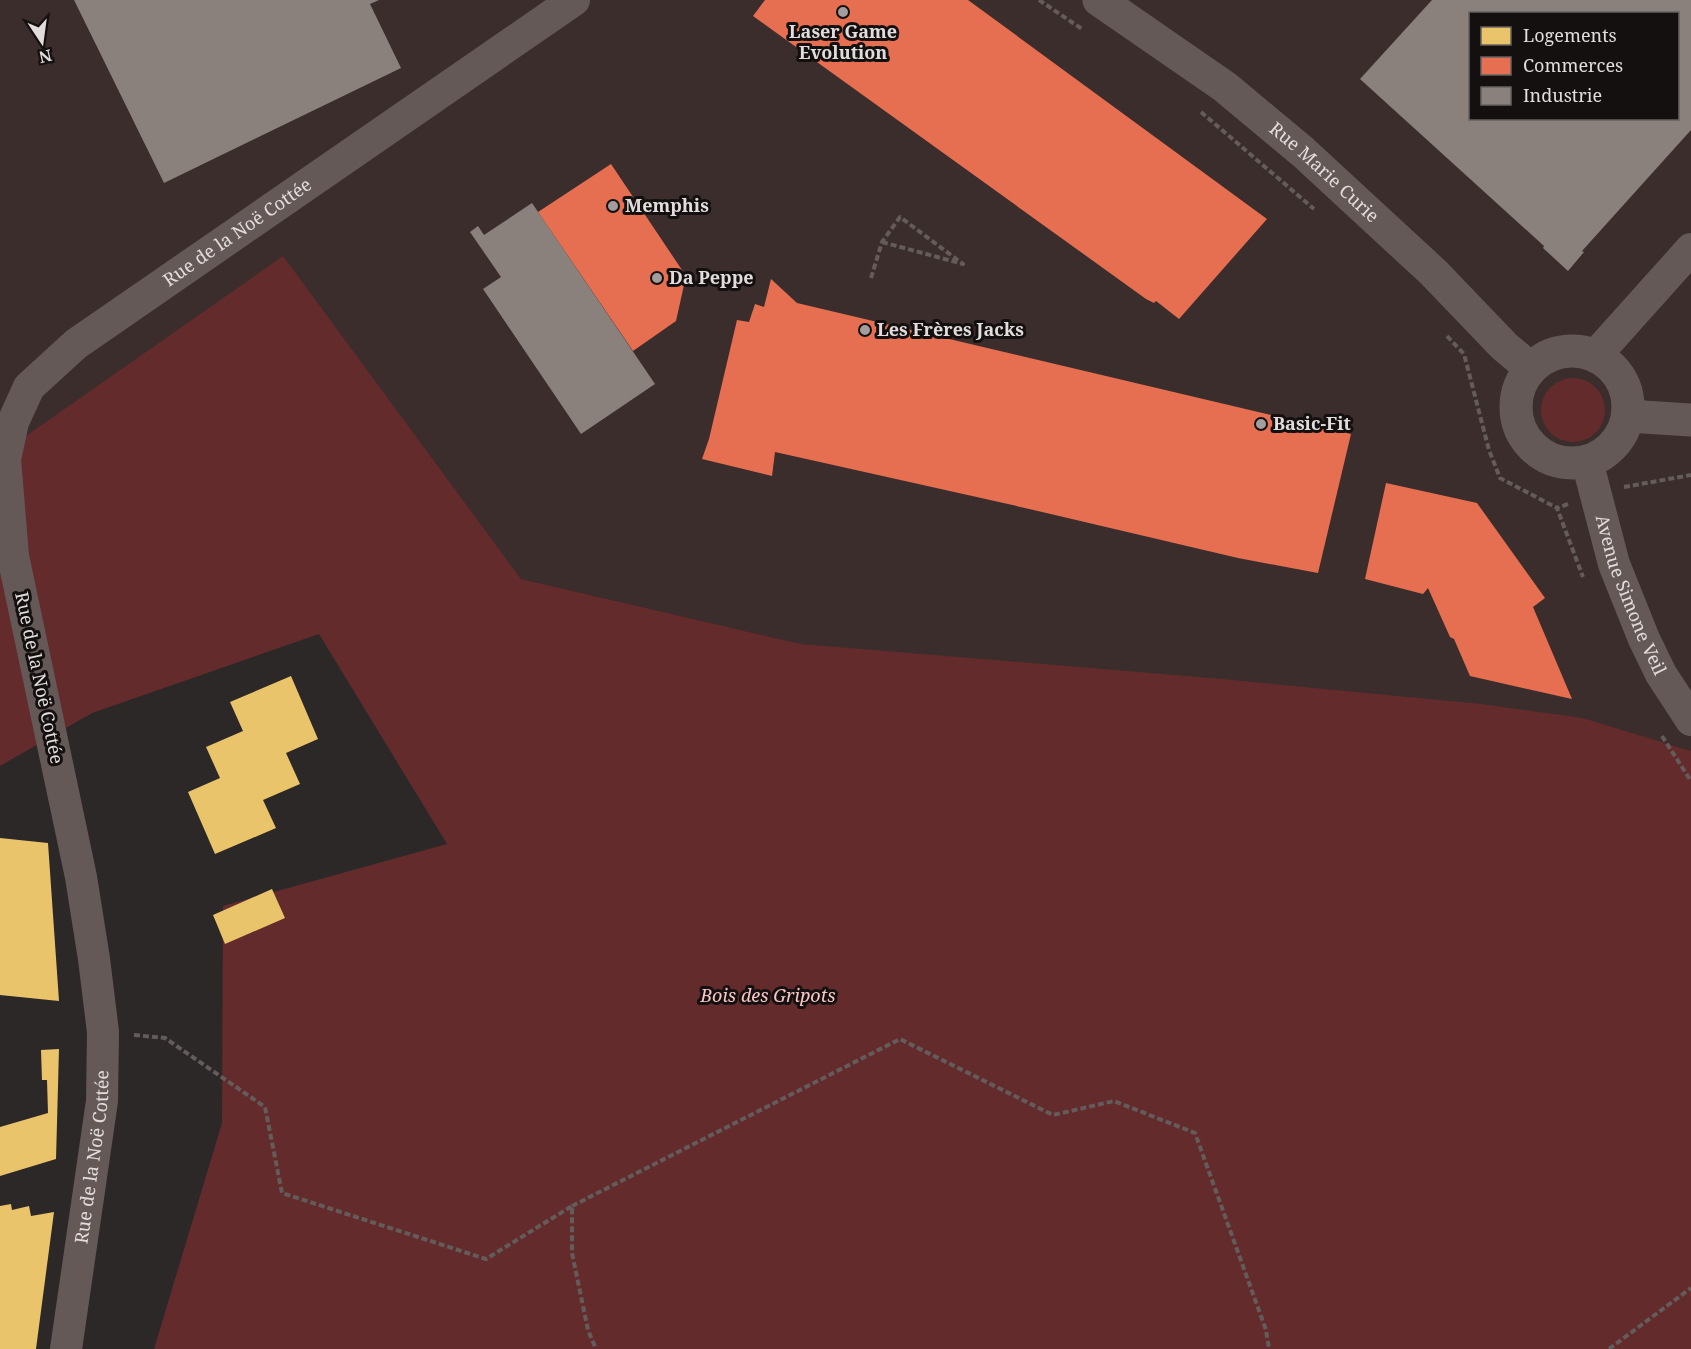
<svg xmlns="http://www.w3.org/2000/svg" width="1691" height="1349" font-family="'Noto Serif',serif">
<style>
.built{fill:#3b2d2c;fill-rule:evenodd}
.green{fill:#642b2c}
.homes{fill:#e9c46a}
.shops{fill:#e76f51}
.industry{fill:#8a817c;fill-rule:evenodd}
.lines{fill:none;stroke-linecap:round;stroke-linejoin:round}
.path{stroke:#645b5b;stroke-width:4;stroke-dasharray:6 3;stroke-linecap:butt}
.minor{stroke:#655958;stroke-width:32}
.tertiary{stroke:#655958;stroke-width:33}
.poi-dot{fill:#a39d9d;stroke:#141010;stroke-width:2}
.labels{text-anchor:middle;stroke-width:6;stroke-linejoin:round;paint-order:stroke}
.poi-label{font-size:18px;font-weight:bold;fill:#e2dcdc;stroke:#141010;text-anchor:start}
.street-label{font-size:18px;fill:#e2dcdc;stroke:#141010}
.park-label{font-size:18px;font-style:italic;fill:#fac6c3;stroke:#141010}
</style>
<rect width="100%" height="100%" fill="#2d2828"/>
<!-- built -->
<path class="built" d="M0,0H1691V751L1583,718L801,644L521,579L283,257L0,454ZM1470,14H1678V118H1470Z"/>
<!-- green -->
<path class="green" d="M283,256L521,579L801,644L1222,679L1481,704L1583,718L1691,751V1349H154L222,1123L223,906L447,844L319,634L92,713L0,766V454Z
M1541 410a32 32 0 1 1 64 0a32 32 0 1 1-64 0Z"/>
<!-- homes -->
<path class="homes" d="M291,676L318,739L286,753L300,784L263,800L276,828L215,854L188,792L220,778L206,747L243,731L230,702Z
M0,838L48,843L59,1001L0,995Z
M272,889L285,918L225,944L213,915Z
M59,1049L56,1159L0,1176V1127L48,1113L47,1080H42L41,1050Z
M11,1204L12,1210L29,1206L31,1216L54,1212L36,1349H0V1206Z"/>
<!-- shops -->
<path class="shops" d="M765,0H968L1267,219L1179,319L1156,301L1154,303L1146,299L753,16Z
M611,164L686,276L676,321L633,351L538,212Z
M771,279L797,303L1351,434L1318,573L1238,558L1008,504L775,452L772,476L702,459L709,439L737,320L749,322L755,304L764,307Z
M1386,483L1477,503L1545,598L1533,607L1572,699L1470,676L1454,639L1450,637L1428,588L1423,594L1365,579Z"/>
<!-- industry -->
<path class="industry" d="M74,0H379L370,4L401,68L164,183Z
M1432,0H1691V130L1582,251L1584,252L1568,271L1543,248L1544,246L1360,79ZM1470,14H1678V118H1470Z
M532,203L655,384L581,434L483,289L501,277L470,232L478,226L484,235Z"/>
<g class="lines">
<!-- path -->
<path class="path" d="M1039,0L1082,29
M1201,112L1314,209
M871,278L882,242L900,217L963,264L882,242
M1447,336L1464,354L1489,450L1500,478L1557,508
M1624,487L1691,475
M1568,504L1557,508L1583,577
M1662,736L1691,781
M134,1035L165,1038L265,1107L282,1193L486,1259L572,1206V1253L588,1330L596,1349
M572,1206L900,1039L1053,1115L1114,1101L1195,1133L1266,1330L1269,1349
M1609,1349L1691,1288"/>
<!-- minor -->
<g class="minor">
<path d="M1596,355L1691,249"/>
<path id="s1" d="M1587,461L1614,564L1644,639L1661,674L1691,720"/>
<path id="s2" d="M66,1349L102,1101L103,1032L94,959L81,877L13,556L5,459L13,422L29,387L76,344L574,0"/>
</g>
<!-- tertiary -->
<g class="tertiary">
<path id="s3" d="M1099,0L1225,87L1303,152L1434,273L1504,346L1530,368"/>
<circle cx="1572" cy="407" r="56"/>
<path d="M1628,416L1691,420"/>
</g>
</g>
<!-- markers -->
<g class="poi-dot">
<circle cx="843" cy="12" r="6"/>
<circle cx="613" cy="206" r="6"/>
<circle cx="657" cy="278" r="6"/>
<circle cx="865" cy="330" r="6"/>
<circle cx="1261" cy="424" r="6"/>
</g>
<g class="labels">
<!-- poi labels -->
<g class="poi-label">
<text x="843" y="38" text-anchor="middle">Laser Game<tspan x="843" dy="21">Evolution</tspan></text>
<text x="625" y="212">Memphis</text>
<text x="669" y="284">Da Peppe</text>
<text x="877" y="336">Les Frères Jacks</text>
<text x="1273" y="430">Basic-Fit</text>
</g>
<!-- street labels -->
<g class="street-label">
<text dy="6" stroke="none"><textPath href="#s3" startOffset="284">Rue Marie Curie</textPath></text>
<text dy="6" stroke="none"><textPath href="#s2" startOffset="1238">Rue de la Noë Cottée</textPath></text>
<text dy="6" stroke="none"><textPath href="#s1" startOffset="141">Avenue Simone Veil</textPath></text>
<text transform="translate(39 678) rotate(78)" y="6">Rue de la Noë Cottée</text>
<text dy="6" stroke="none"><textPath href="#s2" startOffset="194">Rue de la Noë Cottée</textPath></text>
</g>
<!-- park labels -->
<g class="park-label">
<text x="768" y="1002">Bois des Gripots</text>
</g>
</g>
<!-- legend -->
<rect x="1469" y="12" width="210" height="108" fill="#141010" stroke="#666262" stroke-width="1.5"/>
<rect x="1481" y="27" width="30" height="18" fill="#e9c46a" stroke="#666262" stroke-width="1.5"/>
<text x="1523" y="42" font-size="18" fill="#e2dcdc">Logements</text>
<rect x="1481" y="57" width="30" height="18" fill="#e76f51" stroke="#666262" stroke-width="1.5"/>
<text x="1523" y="72" font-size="18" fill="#e2dcdc">Commerces</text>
<rect x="1481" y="87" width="30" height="18" fill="#8a817c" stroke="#666262" stroke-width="1.5"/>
<text x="1523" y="102" font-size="18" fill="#e2dcdc">Industrie</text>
<!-- north arrow -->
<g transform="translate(42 42) rotate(167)" stroke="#141010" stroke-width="4.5" paint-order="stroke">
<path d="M0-4.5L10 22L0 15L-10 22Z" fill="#e2dcdc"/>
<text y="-9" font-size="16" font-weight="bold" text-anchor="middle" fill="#e2dcdc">N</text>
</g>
</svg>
